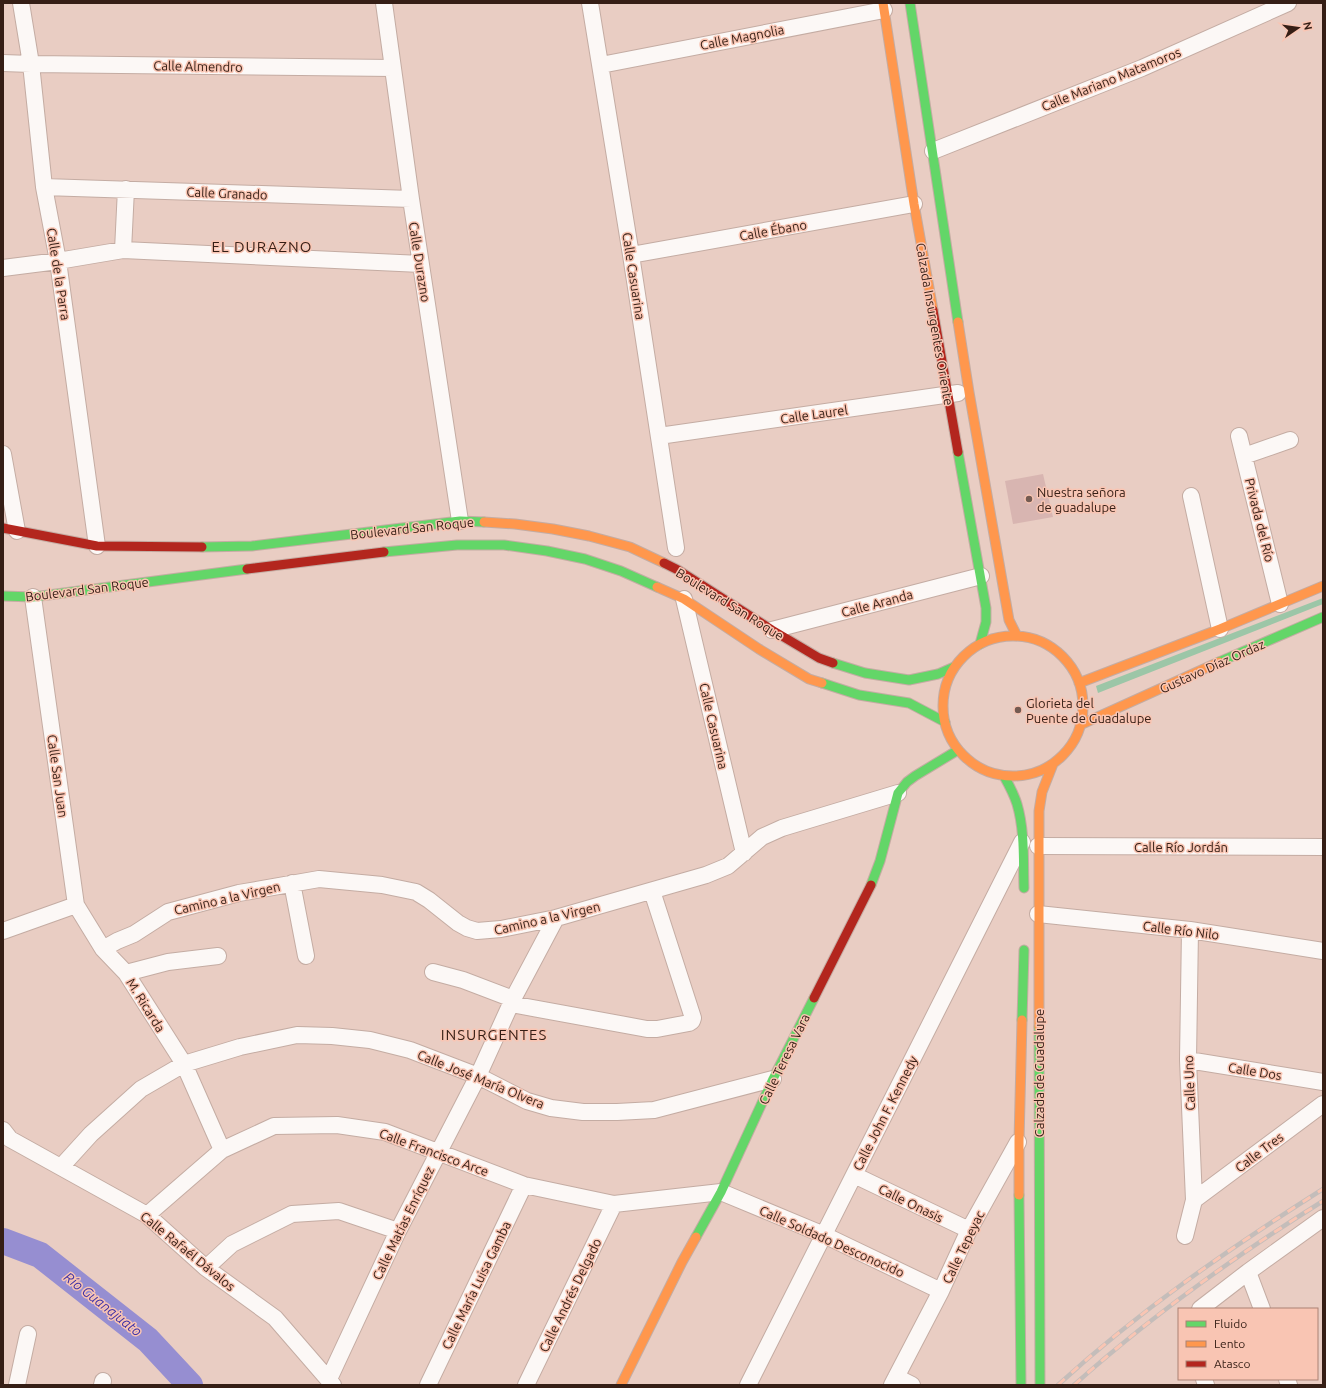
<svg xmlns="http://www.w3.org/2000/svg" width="1326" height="1388" font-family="Ubuntu,sans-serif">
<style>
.green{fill:#9cc6a7}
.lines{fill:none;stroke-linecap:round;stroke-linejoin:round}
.river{stroke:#968ed1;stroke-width:26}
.building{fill:#d8b5b1}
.street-casing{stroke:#c4aca3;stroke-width:18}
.fast-casing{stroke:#c4aca3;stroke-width:11}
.slow-casing{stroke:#c4aca3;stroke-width:11}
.jam-casing{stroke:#c4aca3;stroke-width:11}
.street{stroke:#fcf8f6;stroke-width:16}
.fast{stroke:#63d668;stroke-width:9}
.slow{stroke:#ff974d;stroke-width:9}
.jam{stroke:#b3261e;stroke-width:9}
.rail-casing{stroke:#c4bdba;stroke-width:4.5}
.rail{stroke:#f9c5b3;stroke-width:3;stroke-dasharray:9;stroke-linecap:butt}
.poi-dot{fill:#745b52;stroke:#f9c5b3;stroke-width:1.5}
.labels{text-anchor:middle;stroke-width:3;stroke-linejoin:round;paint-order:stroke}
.street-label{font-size:13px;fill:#351e15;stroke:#f9c5b3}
.poi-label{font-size:13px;fill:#351e15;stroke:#f9c5b3;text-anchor:start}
.water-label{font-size:14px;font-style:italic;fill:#3f32a7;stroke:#f9c5b3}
.quarter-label{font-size:15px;letter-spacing:1px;fill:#351e15;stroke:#f9c5b3}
</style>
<rect width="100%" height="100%" fill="#e9cdc3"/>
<!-- green -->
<path class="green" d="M1323,598V604L1098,693L1096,686Z"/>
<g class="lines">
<!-- river -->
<path class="river" d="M3,1241L40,1255L148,1340L190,1385"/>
</g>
<!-- building -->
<path class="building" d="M1043,474L1053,517L1013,524L1005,481Z"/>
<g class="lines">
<!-- street casing -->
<g class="street-casing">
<path id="street" d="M21,3L31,64L44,187L58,261L97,546
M384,3L411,199L460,521
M590,3L631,255L676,548
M3,63L31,64L393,68
M601,65L884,10
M933,151L1142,68L1288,3
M44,187L411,199
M123,250L126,189
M631,255L914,204
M3,268L58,261L123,250L421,264
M659,436L958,393
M1239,436L1280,604
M3,454L17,531
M1244,456L1290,440
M1191,496L1220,629
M33,597L76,905L103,949L126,973L184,1064L222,1150
M684,599L744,853
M772,630L981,576
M1038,846L1323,847
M292,883L306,956
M1038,914L1190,930L1323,951
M3,931L76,905
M103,949L117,941L134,934L168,912L239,893L319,879L382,885L416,892L429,900L458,923L467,928L477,931L501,929L556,918L706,875L728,866L762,837L782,828L898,793
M433,972L463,980L513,999
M126,973L168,962L218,956
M511,1004L647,1029H657L689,1023L692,1021L693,1018L652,891
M1188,1060L1323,1082
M3,1130L10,1139L147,1215L206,1268L275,1318L333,1385
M61,1167L91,1134L141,1089L184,1064L240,1047L297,1035L332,1036L370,1040L410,1050L478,1076L527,1101L551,1108L583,1112H617L654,1110L773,1079
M854,1175L969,1230
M1194,1200L1323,1104
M147,1215L222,1150L274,1126L337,1125L385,1132L524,1185L614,1204L721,1192L824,1235L941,1291
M1185,1236L1194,1200L1188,1060L1190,930
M206,1268L232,1244L292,1214L339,1211L398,1231
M1248,1272L1262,1309
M1200,1309L1248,1272L1323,1218
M896,1377L912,1385
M329,1379L398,1231L478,1076L513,999L556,918
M1204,1379L1206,1385
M1287,1379L1289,1385
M17,1385L28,1334
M102,1385L103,1381
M428,1385L524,1185
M526,1385L614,1204
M748,1385L1022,842
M892,1385L941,1291L969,1230L1018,1142"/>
</g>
<!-- fast casing -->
<g class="fast-casing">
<path id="fast" d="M910,3L958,322
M958,452L986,608V622L980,644
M202,547L252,546L460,521L484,522
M384,552L457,545H504L547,551L585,559L621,571L657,587
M3,596L33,597L247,569
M1219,662L1323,617
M833,663L865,673L909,680L938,674L954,667
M822,683L859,695L909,703L945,722
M1004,776C1009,785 1014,794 1017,804C1025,831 1023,861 1024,888
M871,885L880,861L898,793L907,782L915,776L958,750
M1022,1020L1024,950
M1039,1027L1040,1385
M1019,1195L1021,1385
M696,1237L721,1192L773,1079L814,998"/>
</g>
<!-- slow casing -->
<g class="slow-casing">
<path id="slow" d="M883,3L914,204L933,310
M958,322L969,392L1009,620L1017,636
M484,522L515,524L553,529L589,536L630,547L664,563
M657,587L684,599L759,649L809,679L822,683
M943 706a70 70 0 1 1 140 0a70 70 0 1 1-140 0Z
M1079,683L1220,629L1323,586
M1080,725L1219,662
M1039,1027V811L1042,792L1053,764
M1019,1195V1141L1022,1020
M621,1385L682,1262L696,1237"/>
</g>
<!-- jam casing -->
<g class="jam-casing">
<path id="jam" d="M933,310L958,452
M3,528L97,546L202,547
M664,563L678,570L772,630L819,658L833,663
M247,569L384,552
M814,998L871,885"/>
</g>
<!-- street -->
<use href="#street" class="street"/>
<!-- fast -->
<use href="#fast" class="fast"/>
<!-- slow -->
<use href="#slow" class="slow"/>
<!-- jam -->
<use href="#jam" class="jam"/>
<!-- rail casing -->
<g class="rail-casing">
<path id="rail" d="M1058,1385C1140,1310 1230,1248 1323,1189
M1074,1385C1151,1316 1235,1256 1323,1201"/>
</g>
<!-- rail -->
<use href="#rail" class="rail"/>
</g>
<!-- markers -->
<g class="poi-dot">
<circle cx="1029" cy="499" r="4"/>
<circle cx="1018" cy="710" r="4"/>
</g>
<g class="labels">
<!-- street labels -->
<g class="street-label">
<text transform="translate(742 37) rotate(-11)" y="5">Calle Magnolia</text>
<text transform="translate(198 66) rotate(1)" y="5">Calle Almendro</text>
<text transform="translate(1111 79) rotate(-22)" y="5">Calle Mariano Matamoros</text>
<text transform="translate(227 193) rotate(2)" y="5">Calle Granado</text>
<text transform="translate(773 230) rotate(-10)" y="5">Calle Ébano</text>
<text transform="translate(420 262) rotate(81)" y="5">Calle Durazno</text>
<text transform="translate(59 274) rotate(81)" y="5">Calle de la Parra</text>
<text transform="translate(634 276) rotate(81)" y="5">Calle Casuarina</text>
<text transform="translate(935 324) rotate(80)" y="5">Calzada Insurgentes Oriente</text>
<text transform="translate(814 414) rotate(-8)" y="5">Calle Laurel</text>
<text transform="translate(1260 520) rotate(76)" y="5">Privada del Río</text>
<text transform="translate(412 528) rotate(-6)" y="5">Boulevard San Roque</text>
<text transform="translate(87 589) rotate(-7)" y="5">Boulevard San Roque</text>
<text transform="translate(877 603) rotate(-15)" y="5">Calle Aranda</text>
<text transform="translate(730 604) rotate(32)" y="5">Boulevard San Roque</text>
<text transform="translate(1212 666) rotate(-24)" y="5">Gustavo Díaz Ordaz</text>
<text transform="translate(714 726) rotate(77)" y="5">Calle Casuarina</text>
<text transform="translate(58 776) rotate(82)" y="5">Calle San Juan</text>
<text x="1181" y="852">Calle Río Jordán</text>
<text transform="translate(227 898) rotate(-13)" y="5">Camino a la Virgen</text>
<text transform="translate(547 918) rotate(-13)" y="5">Camino a la Virgen</text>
<text transform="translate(1181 930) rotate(7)" y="5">Calle Río Nilo</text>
<text transform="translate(146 1005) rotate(58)" y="5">M. Ricarda</text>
<text transform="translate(784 1059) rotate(-64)" y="5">Calle Teresa Vara</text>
<text transform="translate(1255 1071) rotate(9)" y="5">Calle Dos</text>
<text transform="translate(1039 1073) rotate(-90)" y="5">Calzada de Guadalupe</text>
<text transform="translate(481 1079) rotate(22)" y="5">Calle José María Olvera</text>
<text transform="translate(1189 1083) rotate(-92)" y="5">Calle Uno</text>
<text transform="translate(885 1113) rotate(-63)" y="5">Calle John F. Kennedy</text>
<text transform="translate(434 1152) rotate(20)" y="5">Calle Francisco Arce</text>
<text transform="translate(1259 1152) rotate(-37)" y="5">Calle Tres</text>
<text transform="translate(911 1203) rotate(26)" y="5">Calle Onasis</text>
<text transform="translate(403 1223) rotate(-64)" y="5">Calle Matías Enríquez</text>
<text transform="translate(832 1241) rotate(24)" y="5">Calle Soldado Desconocido</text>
<text transform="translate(963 1247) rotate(-64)" y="5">Calle Tepeyac</text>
<text transform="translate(188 1251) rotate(39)" y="5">Calle Rafaél Dávalos</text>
<text transform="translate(476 1285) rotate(-64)" y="5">Calle María Luisa Gamba</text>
<text transform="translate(570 1295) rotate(-64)" y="5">Calle Andrés Delgado</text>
</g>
<!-- poi labels -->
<g class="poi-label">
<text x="1037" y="497">Nuestra señora<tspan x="1037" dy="15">de guadalupe</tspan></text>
<text x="1026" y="708">Glorieta del<tspan x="1026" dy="15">Puente de Guadalupe</tspan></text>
</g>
<!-- water labels -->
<g class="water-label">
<text transform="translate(103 1304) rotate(38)" y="5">Río Guanajuato</text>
</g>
<!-- quarter labels -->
<g class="quarter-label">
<text x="262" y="252">EL DURAZNO</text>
<text x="494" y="1040">INSURGENTES</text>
</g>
</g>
<!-- border -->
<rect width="1326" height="1388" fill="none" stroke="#351e15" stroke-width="8"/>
<!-- legend -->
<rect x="1178" y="1308" width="140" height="72" fill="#f9c5b3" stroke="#ab8274"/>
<rect x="1186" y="1321" width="20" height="6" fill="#63d668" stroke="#ab8274"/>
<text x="1214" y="1328" font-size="12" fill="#351e15">Fluido</text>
<rect x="1186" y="1341" width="20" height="6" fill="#ff974d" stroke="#ab8274"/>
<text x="1214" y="1348" font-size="12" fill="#351e15">Lento</text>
<rect x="1186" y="1361" width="20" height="6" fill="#b3261e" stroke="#ab8274"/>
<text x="1214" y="1368" font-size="12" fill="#351e15">Atasco</text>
<!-- north arrow -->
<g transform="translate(1298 28) rotate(77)" stroke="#f9c5b3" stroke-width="3" paint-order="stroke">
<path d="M0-3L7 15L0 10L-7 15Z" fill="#351e15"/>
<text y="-6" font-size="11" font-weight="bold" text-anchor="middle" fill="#351e15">N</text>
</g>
</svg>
